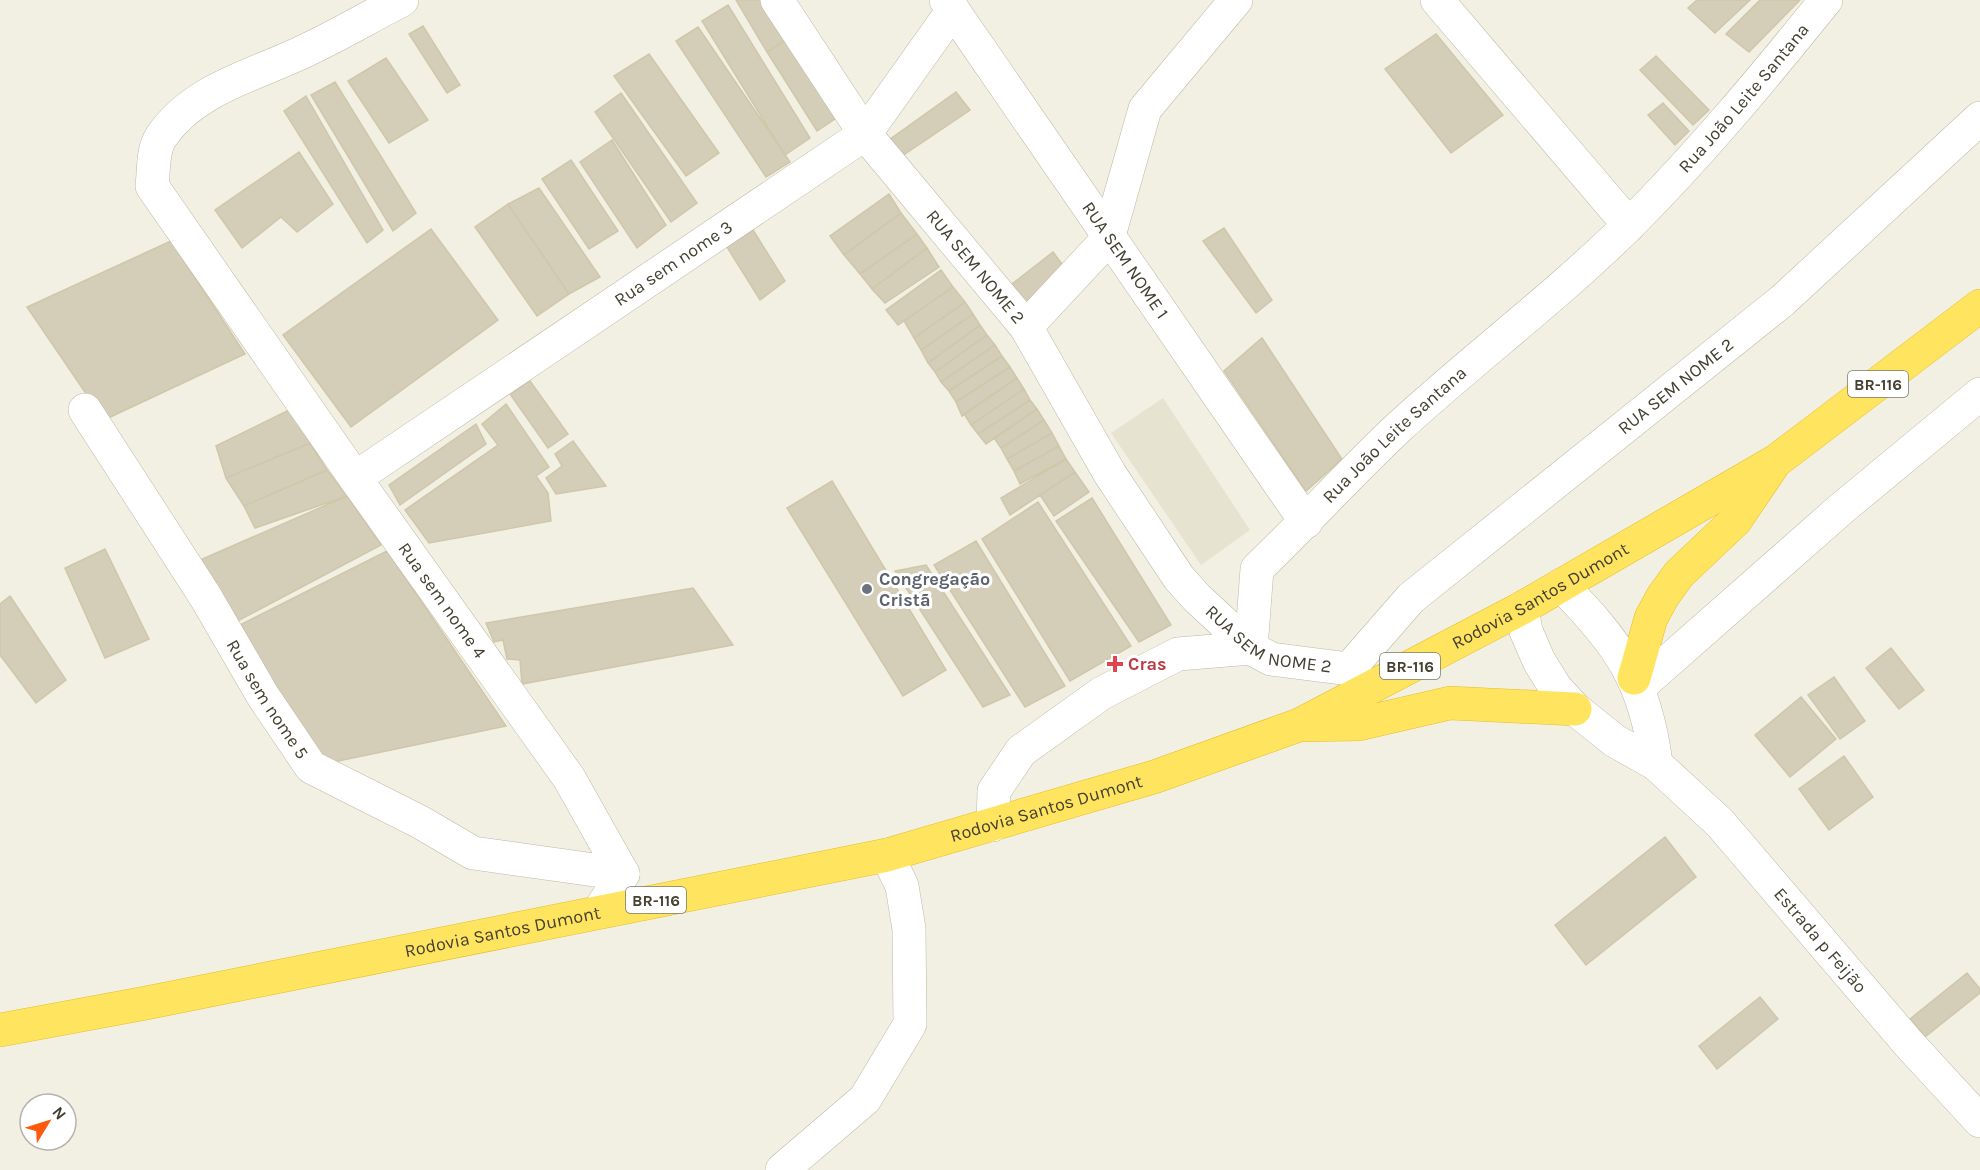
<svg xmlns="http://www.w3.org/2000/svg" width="1980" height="1170" font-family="Karla,sans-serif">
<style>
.residential{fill:#e6e3d0}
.building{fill:#d4cdb7;stroke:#cfc7aa;stroke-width:1.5}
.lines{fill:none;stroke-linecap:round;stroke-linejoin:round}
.street-casing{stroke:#beb9a4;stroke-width:34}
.highway-casing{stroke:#e4be2a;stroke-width:34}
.street{stroke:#fff;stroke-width:33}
.highway{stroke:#ffe460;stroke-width:33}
.worship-dot{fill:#6b7280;stroke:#fff;stroke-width:2}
.health-dot{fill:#e0444e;stroke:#fff;stroke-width:2}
.labels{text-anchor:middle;stroke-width:6;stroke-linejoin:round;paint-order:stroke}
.shield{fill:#fff;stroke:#7c7970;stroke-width:1.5}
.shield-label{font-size:16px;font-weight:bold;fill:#444032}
.street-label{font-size:18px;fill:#444032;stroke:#fff}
.worship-label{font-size:18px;font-weight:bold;fill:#5b616d;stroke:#fff;text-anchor:start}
.health-label{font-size:18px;font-weight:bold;fill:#be3a42;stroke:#fff;text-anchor:start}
</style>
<rect width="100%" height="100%" fill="#f2f0e2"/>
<!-- residential -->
<path class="residential" d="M1163,398L1250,530L1201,565L1111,433Z"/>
<!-- building -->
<path class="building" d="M736,0H765L789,38L767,52Z
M1697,0H1750L1715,33L1688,8Z
M1760,0H1800L1749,52L1726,34Z
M728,5L810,138L785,155L702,21Z
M423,26L460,85L447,93L409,34Z
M698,27L790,162L766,177L676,41Z
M1436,34L1503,115L1451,153L1385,69Z
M789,38L838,117L817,131L767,52Z
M649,54L719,153L686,176L614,76Z
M1656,56L1709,110L1693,125L1640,70Z
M386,58L428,120L389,143L348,81Z
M335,82L416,213L393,231L311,95Z
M956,92L970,110L902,156L889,140Z
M621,93L697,203L671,222L595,112Z
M306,96L383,230L367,243L284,111Z
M1663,103L1689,131L1675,145L1648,115Z
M612,140L666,225L637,248L580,162Z
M299,152L333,204L297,232L281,217L242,248L215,210Z
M571,160L618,231L589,249L542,179Z
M539,188L600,277L569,294L508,204Z
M889,194L901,213L844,255L830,236Z
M508,204L569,294L537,316L475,227Z
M901,213L917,234L860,274L844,255Z
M1224,228L1272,300L1256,313L1203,241Z
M431,229L498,320L351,427L283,335Z
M753,230L785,281L760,300L727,247Z
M917,234L927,248L872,289L860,274Z
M171,241L245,354L104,420L27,307Z
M927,248L939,267L885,303L872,289Z
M1053,252L1065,268L1026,303L1012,284Z
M941,270L953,287L898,325L886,310Z
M953,287L965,302L914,338L904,321Z
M965,302L973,314L921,350L914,338Z
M973,314L980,325L928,363L921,350Z
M980,325L987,335L935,372L928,363Z
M987,335L995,345L941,382L935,372Z
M1262,338L1342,459L1306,491L1224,371Z
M995,345L1002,356L949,391L941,382Z
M1002,356L1010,367L956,402L949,391Z
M1010,367L1017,378L962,416L956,402Z
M1017,378L1024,389L971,425L964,414Z
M530,381L568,434L548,448L510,394Z
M1024,389L1030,400L978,434L971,425Z
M1030,400L1037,409L986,444L978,434Z
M506,404L549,467L536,476L548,493L551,521L429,543L405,510L498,445L482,424Z
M1037,409L1044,420L1001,448L994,438Z
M289,410L310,443L226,478L216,446Z
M1044,420L1052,433L1007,459L1001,448Z
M476,424L486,444L400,505L389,485Z
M1052,433L1059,446L1014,471L1007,459Z
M573,441L606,486L556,494L546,478L562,466L555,454Z
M310,443L327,470L244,506L226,478Z
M1059,446L1066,459L1020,484L1014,471Z
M1066,459L1075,472L1010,515L1001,498Z
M327,470L347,496L255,528L244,506Z
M1075,472L1089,492L1054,516L1040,495Z
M832,481L946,670L903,696L787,508Z
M347,496L381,545L232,624L193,563Z
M1092,498L1171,625L1139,642L1056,521Z
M1038,502L1131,646L1070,681L982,539Z
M976,541L1065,686L1025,707L934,565Z
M105,549L149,639L105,658L65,568Z
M387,551L506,726L324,764L236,627Z
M926,565L1010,695L983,707L895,571Z
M693,588L733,645L522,684L520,660L507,659L503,640L494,642L486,623Z
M10,596L66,680L36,703L0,655V604Z
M1891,648L1924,690L1899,709L1866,668Z
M1834,677L1865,721L1840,739L1808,695Z
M1801,697L1836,739L1790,777L1755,735Z
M1844,756L1873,797L1829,830L1799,789Z
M1665,837L1696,877L1586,965L1555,925Z
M1967,973L1980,989V993L1925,1037L1910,1019Z
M1760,997L1778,1019L1717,1069L1699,1046Z"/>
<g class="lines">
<!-- street casing -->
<g class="street-casing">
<g id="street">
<path id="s1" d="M402,0C367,18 332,39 296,55C248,77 192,91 161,137C152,151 154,171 152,186L355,478L569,778L623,874L599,911"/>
<path id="s2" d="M777,0L865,134L1026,327L1110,474L1179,578L1197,598L1251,648L1271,659L1349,669L1411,598L1782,301L1980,118"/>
<path id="s3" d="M946,0L1306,522"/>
<path d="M1437,0L1629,225"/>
<path d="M1026,327L1108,239L1145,109L1236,0"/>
<path id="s4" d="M85,410L205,596L263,696L311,767L420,822L473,853L623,874"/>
<path id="s5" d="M355,478L865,134L953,10"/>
<path d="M1561,585C1619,643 1646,682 1656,764"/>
<path id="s6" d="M1522,608L1526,631L1539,661L1555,687L1575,709L1615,741L1656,764L1720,823L1909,1044L1980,1121"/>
<path d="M1639,687L1841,509L1980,394"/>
<path id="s7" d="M993,825L994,791L1021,751L1102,693L1178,654L1251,648L1257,569C1305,523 1349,474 1398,428C1473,359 1556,297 1629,225C1700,154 1763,78 1826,0"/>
<path d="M782,1170L865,1099L910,1024L909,929L902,886L887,855"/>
</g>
</g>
<!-- highway casing -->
<g class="highway-casing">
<g id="highway">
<path d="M1634,678L1651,618L1663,596L1679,574L1735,521L1771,468"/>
<path d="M1304,725L1359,724L1450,703L1575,709"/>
<path id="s8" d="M0,1030L146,1003L887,855L1154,777L1299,725L1522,608L1776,461L1980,306"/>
</g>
</g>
<!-- street -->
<use href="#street" class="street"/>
<!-- highway -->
<use href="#highway" class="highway"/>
</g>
<!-- markers -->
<circle class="worship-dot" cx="867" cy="589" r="6"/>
<path class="health-dot" d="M1112 655h6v6h6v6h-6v6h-6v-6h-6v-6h6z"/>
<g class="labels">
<!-- shield labels -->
<g class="shield">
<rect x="1848" y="371" width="60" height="26" rx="4.5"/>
<rect x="1380" y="653" width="60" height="26" rx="4.5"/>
<rect x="626" y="887" width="60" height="26" rx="4.5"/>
</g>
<g class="shield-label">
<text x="1878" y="390">BR-116</text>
<text x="1410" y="672">BR-116</text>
<text x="656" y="906">BR-116</text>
</g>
<!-- street labels -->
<g class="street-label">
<text dy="6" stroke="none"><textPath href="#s7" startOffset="1098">Rua João Leite Santana</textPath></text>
<text dy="6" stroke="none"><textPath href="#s3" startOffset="316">RUA SEM NOME 1</textPath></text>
<text dy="6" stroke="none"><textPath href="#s5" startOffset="384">Rua sem nome 3</textPath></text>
<text dy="6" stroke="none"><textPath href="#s2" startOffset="333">RUA SEM NOME 2</textPath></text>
<text dy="6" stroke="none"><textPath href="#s2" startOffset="1341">RUA SEM NOME 2</textPath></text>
<text dy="6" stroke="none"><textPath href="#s7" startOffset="612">Rua João Leite Santana</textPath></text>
<text dy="6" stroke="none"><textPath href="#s8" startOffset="1610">Rodovia Santos Dumont</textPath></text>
<text dy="6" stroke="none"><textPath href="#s1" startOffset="836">Rua sem nome 4</textPath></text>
<text dy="6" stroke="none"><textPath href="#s2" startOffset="819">RUA SEM NOME 2</textPath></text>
<text dy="6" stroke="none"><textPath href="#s4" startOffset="342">Rua sem nome 5</textPath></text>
<text dy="6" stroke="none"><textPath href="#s8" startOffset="1070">Rodovia Santos Dumont</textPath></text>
<text dy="6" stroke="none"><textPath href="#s8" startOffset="512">Rodovia Santos Dumont</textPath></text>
<text dy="6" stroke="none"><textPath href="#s6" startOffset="456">Estrada p Feijão</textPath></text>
</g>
<!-- worship labels -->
<g class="worship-label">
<text x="879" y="585">Congregação<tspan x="879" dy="21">Cristã</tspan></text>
</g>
<!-- health labels -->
<g class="health-label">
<text x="1128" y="670">Cras</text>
</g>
</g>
<!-- north arrow -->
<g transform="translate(48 1122) rotate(52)"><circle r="28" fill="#ffffff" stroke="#b4b3ad" stroke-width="1.5"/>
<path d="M0-4.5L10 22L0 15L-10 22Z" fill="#ff590c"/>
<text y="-9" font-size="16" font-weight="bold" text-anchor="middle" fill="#444032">N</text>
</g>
</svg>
